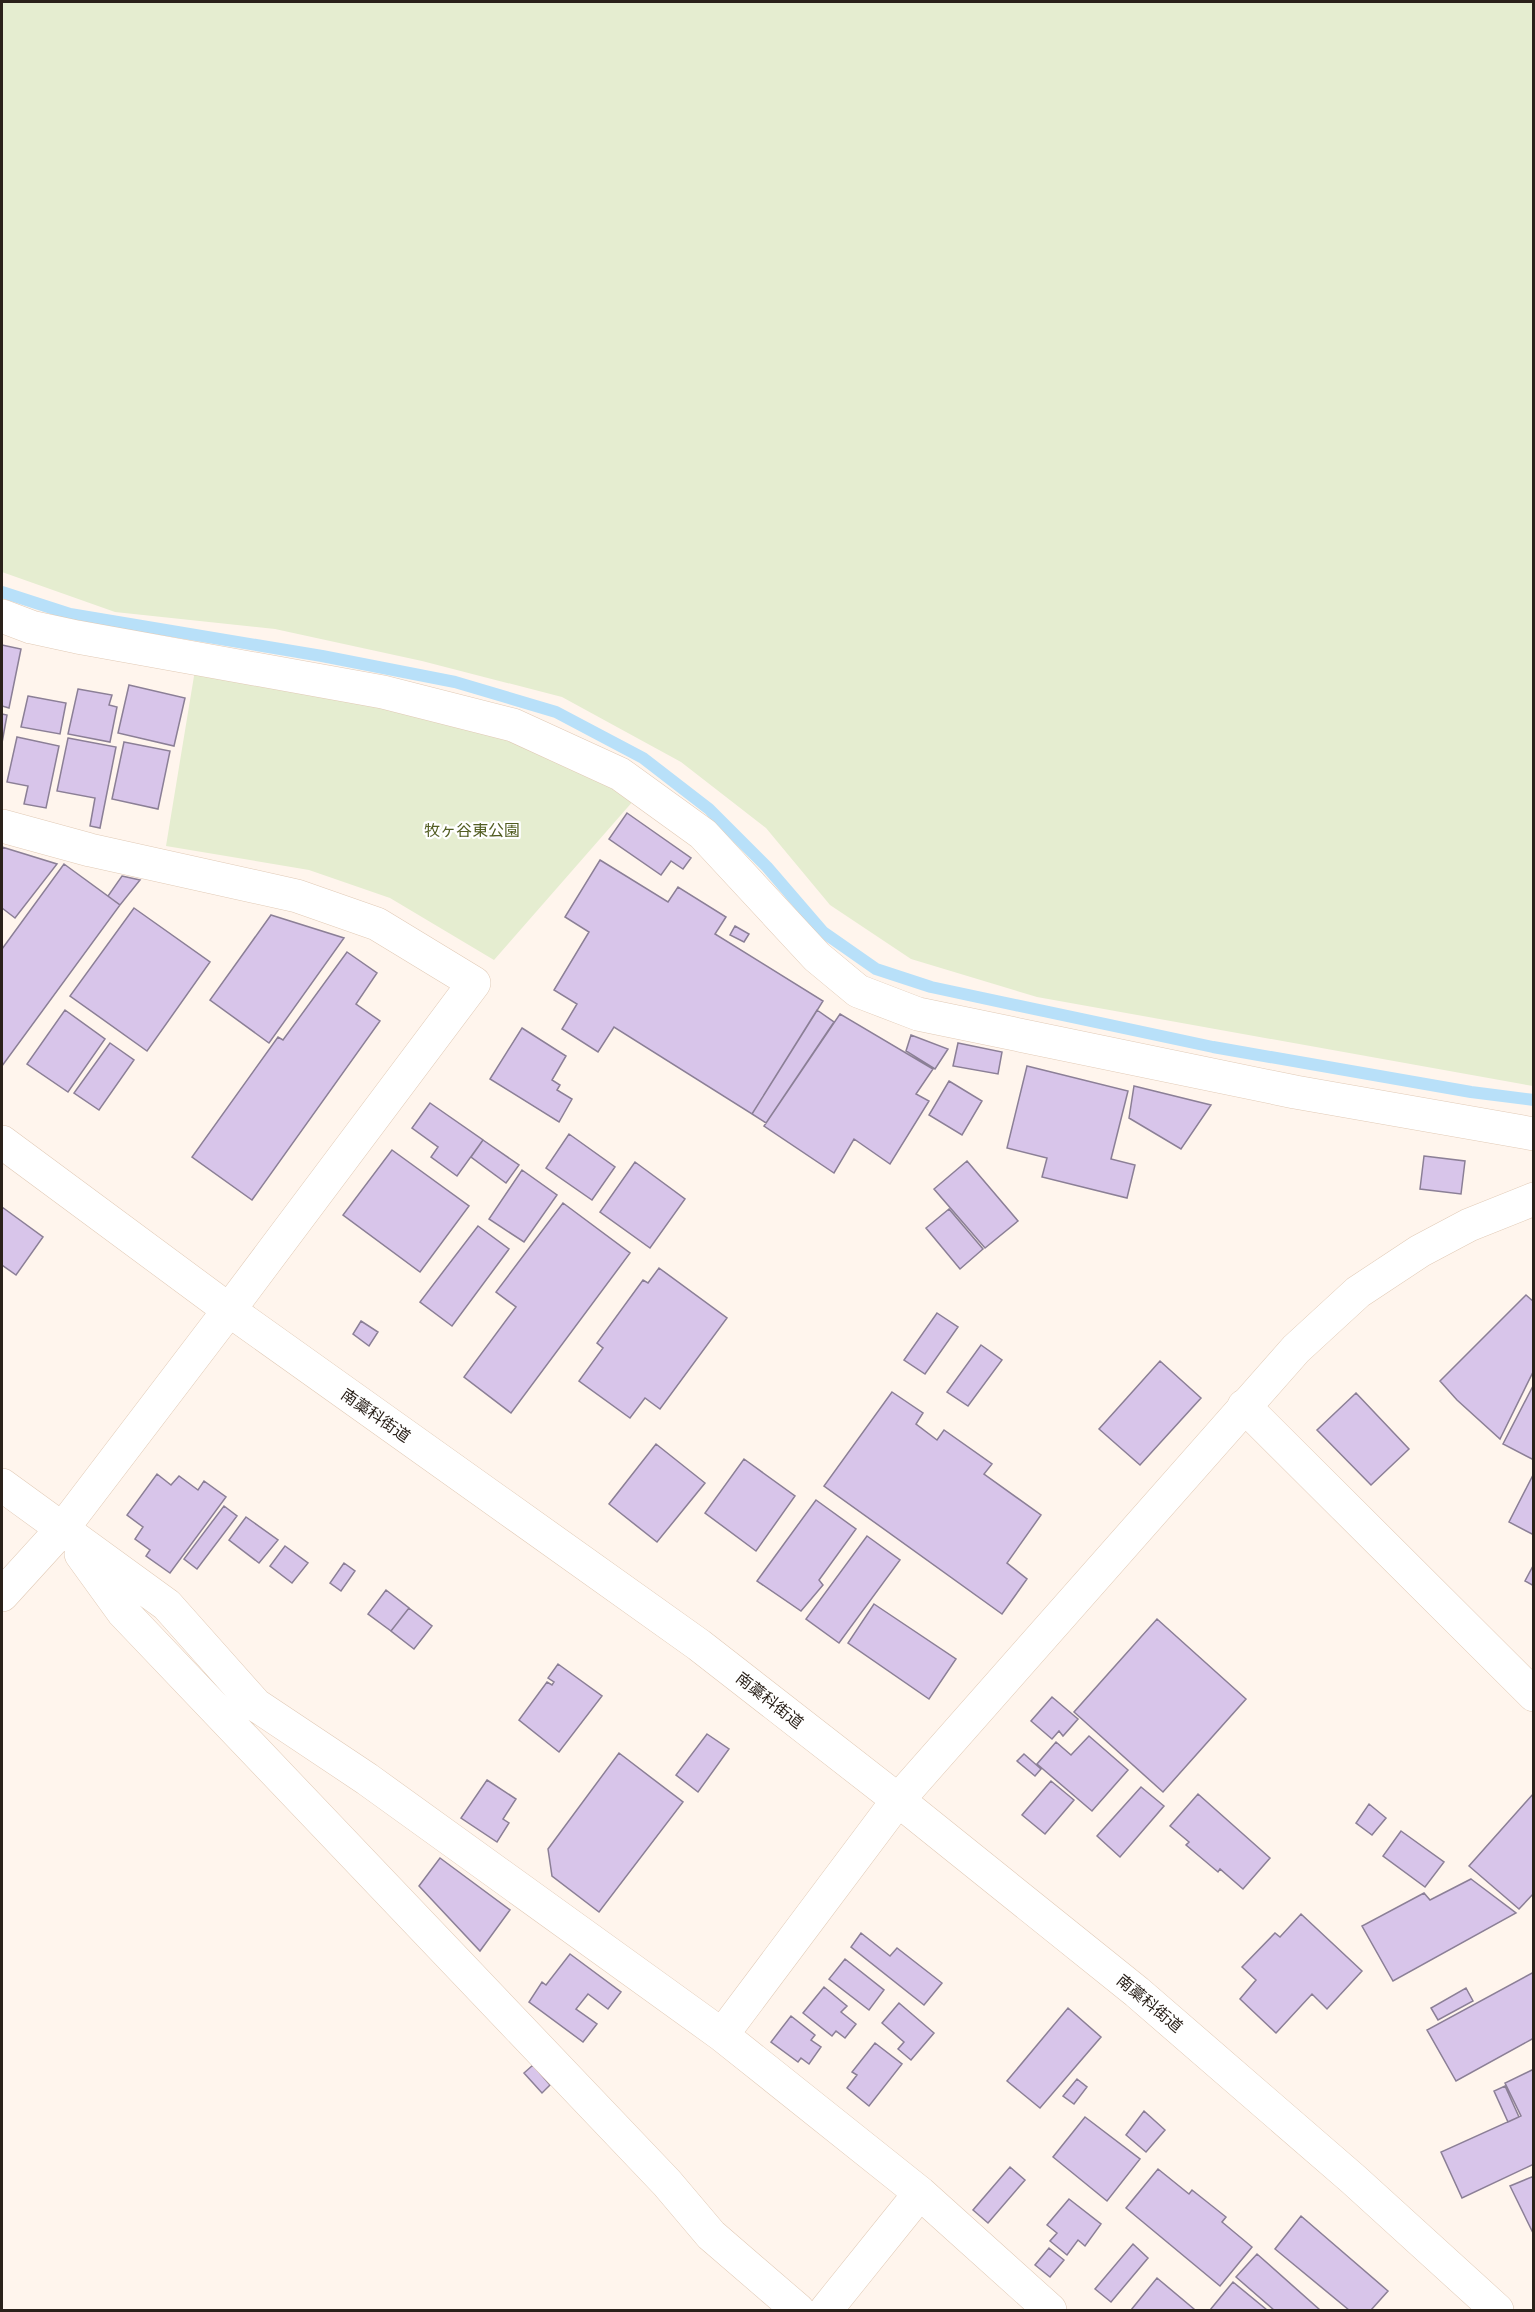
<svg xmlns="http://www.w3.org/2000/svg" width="1535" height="2312" font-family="Overpass,'Noto Sans JP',sans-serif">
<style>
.green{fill:#e5edd0}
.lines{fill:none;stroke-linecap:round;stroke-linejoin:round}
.stream{stroke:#b8e0f9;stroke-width:12}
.building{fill:#d8c5ea;stroke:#8b7f96;stroke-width:1.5}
.minor-casing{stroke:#e1cab6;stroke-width:34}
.tertiary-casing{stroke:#e1cab6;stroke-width:34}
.secondary-casing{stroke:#e1cab6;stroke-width:34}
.minor{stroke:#fff;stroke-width:33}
.tertiary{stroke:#fff;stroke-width:33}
.secondary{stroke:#fff;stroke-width:33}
.labels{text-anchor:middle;stroke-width:4.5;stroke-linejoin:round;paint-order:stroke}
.park-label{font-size:16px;fill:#515c21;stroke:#fff}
.street-label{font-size:16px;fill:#2a211a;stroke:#fff}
</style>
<rect width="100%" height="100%" fill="#fff5ed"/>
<!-- green -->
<path class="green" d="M2,2H1533V1086L1037,997L911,959L830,905L766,828L681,762L562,697L422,661L275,629L115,612L2,572Z
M195,670L383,705L506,736L594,773L634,800L494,960L390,898L309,870L166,846Z"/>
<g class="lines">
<!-- stream -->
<path class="stream" d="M2,592L70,614L322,656L455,682L556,712L643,758L709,809L767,867L823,932L876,969L931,987L1213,1047L1471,1092L1534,1100"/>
</g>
<!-- building -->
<path class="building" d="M2,645L21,649L9,708L2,706Z
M129,685L185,698L174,746L118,733Z
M78,689L112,695L109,705L117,707L110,742L68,734Z
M28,696L66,703L60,734L21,727Z
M2,714L7,715L2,743Z
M17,737L59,746L46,808L24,804L28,786L7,782Z
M68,738L116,747L100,828L90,826L95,798L57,791Z
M124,742L170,751L158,809L112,799Z
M627,813L691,858L683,869L671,861L661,875L609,839Z
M2,847L57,864L15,918L2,908Z
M600,860L668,902L678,887L726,917L715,934L823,1001L752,1114L614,1027L598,1052L562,1029L577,1004L554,990L589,932L565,917Z
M64,864L120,905L2,1066V949Z
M122,876L140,880L120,905L108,896Z
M134,908L210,962L147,1051L70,996Z
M271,915L344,938L269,1043L210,1000Z
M735,926L749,934L744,942L730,935Z
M347,952L377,973L356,1004L380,1021L252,1200L192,1157L278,1037L283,1040Z
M65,1010L105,1039L68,1092L27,1064Z
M817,1010L834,1022L766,1123L752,1114Z
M840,1014L933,1069L916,1094L929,1101L890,1164L854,1139L834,1173L764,1126Z
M522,1028L566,1056L552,1080L560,1085L557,1090L572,1099L559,1122L490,1079Z
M911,1035L948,1049L935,1069L906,1051Z
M110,1043L134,1060L99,1110L74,1093Z
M958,1043L1002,1052L998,1074L953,1066Z
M1027,1066L1128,1091L1111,1159L1135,1165L1127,1198L1042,1177L1047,1158L1007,1148Z
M949,1081L982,1101L962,1135L929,1115Z
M1134,1086L1211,1105L1181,1149L1129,1118Z
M430,1103L483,1140L457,1176L431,1157L438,1147L412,1128Z
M569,1134L615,1167L592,1200L546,1168Z
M483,1140L519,1165L506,1183L471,1157Z
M392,1150L469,1206L420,1272L343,1215Z
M1424,1156L1465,1161L1461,1194L1420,1189Z
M967,1161L1018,1221L985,1248L934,1189Z
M635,1162L685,1199L650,1248L600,1212Z
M522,1170L557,1195L524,1242L489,1219Z
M563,1203L630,1253L511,1413L464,1377L516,1307L496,1292Z
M2,1207L43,1237L16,1275L2,1265Z
M949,1209L983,1249L960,1269L926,1228Z
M478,1226L509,1249L452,1326L420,1302Z
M659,1268L727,1318L660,1409L645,1398L630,1418L579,1381L603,1348L597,1343L643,1280L648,1283Z
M1526,1295L1534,1302V1370L1500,1439L1457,1400L1440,1381Z
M937,1313L958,1327L925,1374L904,1360Z
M361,1321L378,1332L369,1346L353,1334Z
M981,1345L1002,1360L968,1406L947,1392Z
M1160,1361L1201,1398L1140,1465L1099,1429Z
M1534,1384V1460L1503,1444Z
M892,1392L923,1413L916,1424L937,1440L944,1430L992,1464L984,1474L1041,1515L1007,1563L1027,1579L1002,1614L824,1486Z
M1356,1393L1409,1449L1371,1485L1317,1430Z
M656,1444L705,1483L657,1542L609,1504Z
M744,1459L795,1496L756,1551L705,1513Z
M1534,1473V1535L1509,1522Z
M157,1474L171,1485L179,1476L198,1490L204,1481L226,1497L170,1573L146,1556L150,1550L135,1539L143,1527L127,1515Z
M816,1500L856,1529L819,1580L823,1585L801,1611L757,1581Z
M224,1506L237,1516L197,1569L184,1559Z
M246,1517L278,1540L259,1563L229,1540Z
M867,1536L900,1560L839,1643L806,1619Z
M285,1546L308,1563L292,1583L270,1566Z
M344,1563L355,1571L341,1591L330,1583Z
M1534,1564V1586L1525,1581Z
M386,1590L409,1608L391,1631L368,1614Z
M874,1604L956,1659L929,1699L848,1643Z
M409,1608L432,1626L414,1649L391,1631Z
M1157,1619L1246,1699L1163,1792L1074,1712Z
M558,1664L602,1696L559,1752L519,1720L547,1682L552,1685L554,1682L548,1678Z
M1052,1697L1078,1719L1063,1736L1059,1731L1052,1739L1031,1721Z
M707,1734L729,1749L698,1792L676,1775Z
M1089,1736L1128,1770L1092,1811L1037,1764L1056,1742L1071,1755Z
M619,1753L683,1802L599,1912L552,1876L548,1849Z
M1024,1754L1041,1769L1035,1776L1017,1761Z
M487,1780L516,1799L503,1819L509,1823L497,1842L461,1818Z
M1051,1781L1074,1800L1045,1834L1022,1815Z
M1141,1787L1164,1806L1120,1857L1097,1836Z
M1534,1793V1893L1519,1909L1469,1866Z
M1198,1794L1270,1858L1243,1889L1220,1869L1218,1872L1186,1845L1189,1842L1170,1826Z
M1369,1804L1386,1818L1372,1835L1356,1823Z
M1401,1831L1444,1862L1425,1887L1383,1856Z
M440,1858L510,1910L480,1951L419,1886Z
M1471,1879L1516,1913L1393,1981L1362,1926L1424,1893L1430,1900Z
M1301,1914L1362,1971L1327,2009L1312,1994L1276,2033L1240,1999L1256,1980L1242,1967L1275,1933L1280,1937Z
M861,1933L890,1956L897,1948L942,1983L924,2005L851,1947Z
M570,1954L621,1992L608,2009L588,1994L576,2009L597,2024L583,2042L529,2002L542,1982L546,1985Z
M845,1959L884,1990L869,2010L829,1979Z
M1534,1972V2038L1456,2081L1427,2030Z
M824,1987L847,2006L841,2012L856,2024L845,2038L836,2031L832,2036L803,2013Z
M1466,1988L1473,2001L1438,2020L1431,2008Z
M899,2003L934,2033L911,2060L898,2049L904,2042L882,2023Z
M1068,2008L1101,2037L1040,2108L1007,2081Z
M791,2016L815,2035L811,2040L821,2047L809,2064L801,2058L798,2062L771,2042Z
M875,2043L902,2064L869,2106L847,2088L857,2075L852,2072Z
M533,2065L550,2085L542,2093L524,2073Z
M1534,2069V2164L1462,2198L1441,2152L1521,2116L1505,2083Z
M1077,2079L1087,2087L1074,2104L1063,2096Z
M1505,2086L1519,2117L1508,2122L1494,2091Z
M1144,2111L1165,2130L1146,2152L1126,2135Z
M1085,2117L1140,2159L1107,2201L1053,2157Z
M1010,2167L1025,2180L988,2223L973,2210Z
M1158,2169L1189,2194L1192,2190L1226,2217L1222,2222L1252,2247L1220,2286L1126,2208Z
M1534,2176V2235L1510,2186Z
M1069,2199L1101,2224L1085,2246L1078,2240L1067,2255L1050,2241L1057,2233L1047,2225Z
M1301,2216L1388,2291L1371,2310H1349L1275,2249Z
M1133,2244L1148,2258L1111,2302L1095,2289Z
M1049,2248L1064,2260L1050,2277L1035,2265Z
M1257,2254L1320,2310H1274L1236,2277Z
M1157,2278L1194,2309L1193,2310H1131Z
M1233,2282L1267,2310H1210Z"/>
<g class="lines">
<!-- minor casing -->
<g class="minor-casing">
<path id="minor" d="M2,616L31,627L77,637L383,692L513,725L620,774L703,834L817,957L858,991L918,1014L1295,1092L1534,1134
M2,826L90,850L297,896L377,924L474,983L229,1310L63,1528L2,1595
M1244,1406L1534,1695
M2,1485L167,1605L256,1705L367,1779L722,2035L920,2193L1050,2310
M81,1554L123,1612L667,2183L711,2235L798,2310
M722,2035L898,1800
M826,2310L920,2193"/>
</g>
<!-- tertiary casing -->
<g class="tertiary-casing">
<path id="tertiary" d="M898,1800L1296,1349L1358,1292L1420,1251L1469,1225L1534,1199"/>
</g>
<!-- secondary casing -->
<g class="secondary-casing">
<path id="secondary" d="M2,1142L229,1310L699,1645L898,1800L1137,1992L1353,2179L1497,2310"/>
</g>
<!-- minor -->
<use href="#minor" class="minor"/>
<!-- tertiary -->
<use href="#tertiary" class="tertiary"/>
<!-- secondary -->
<use href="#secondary" class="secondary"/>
</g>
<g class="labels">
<!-- park labels -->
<g class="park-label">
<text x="472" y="836">牧ヶ谷東公園</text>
</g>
<!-- street labels -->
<g class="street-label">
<text transform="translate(376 1415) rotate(35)" y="6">南藁科街道</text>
<text transform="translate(770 1700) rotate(38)" y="6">南藁科街道</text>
<text transform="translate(1150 2003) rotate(40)" y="6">南藁科街道</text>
</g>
</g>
<!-- border -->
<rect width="1535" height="2312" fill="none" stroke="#2a211a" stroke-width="6"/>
</svg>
